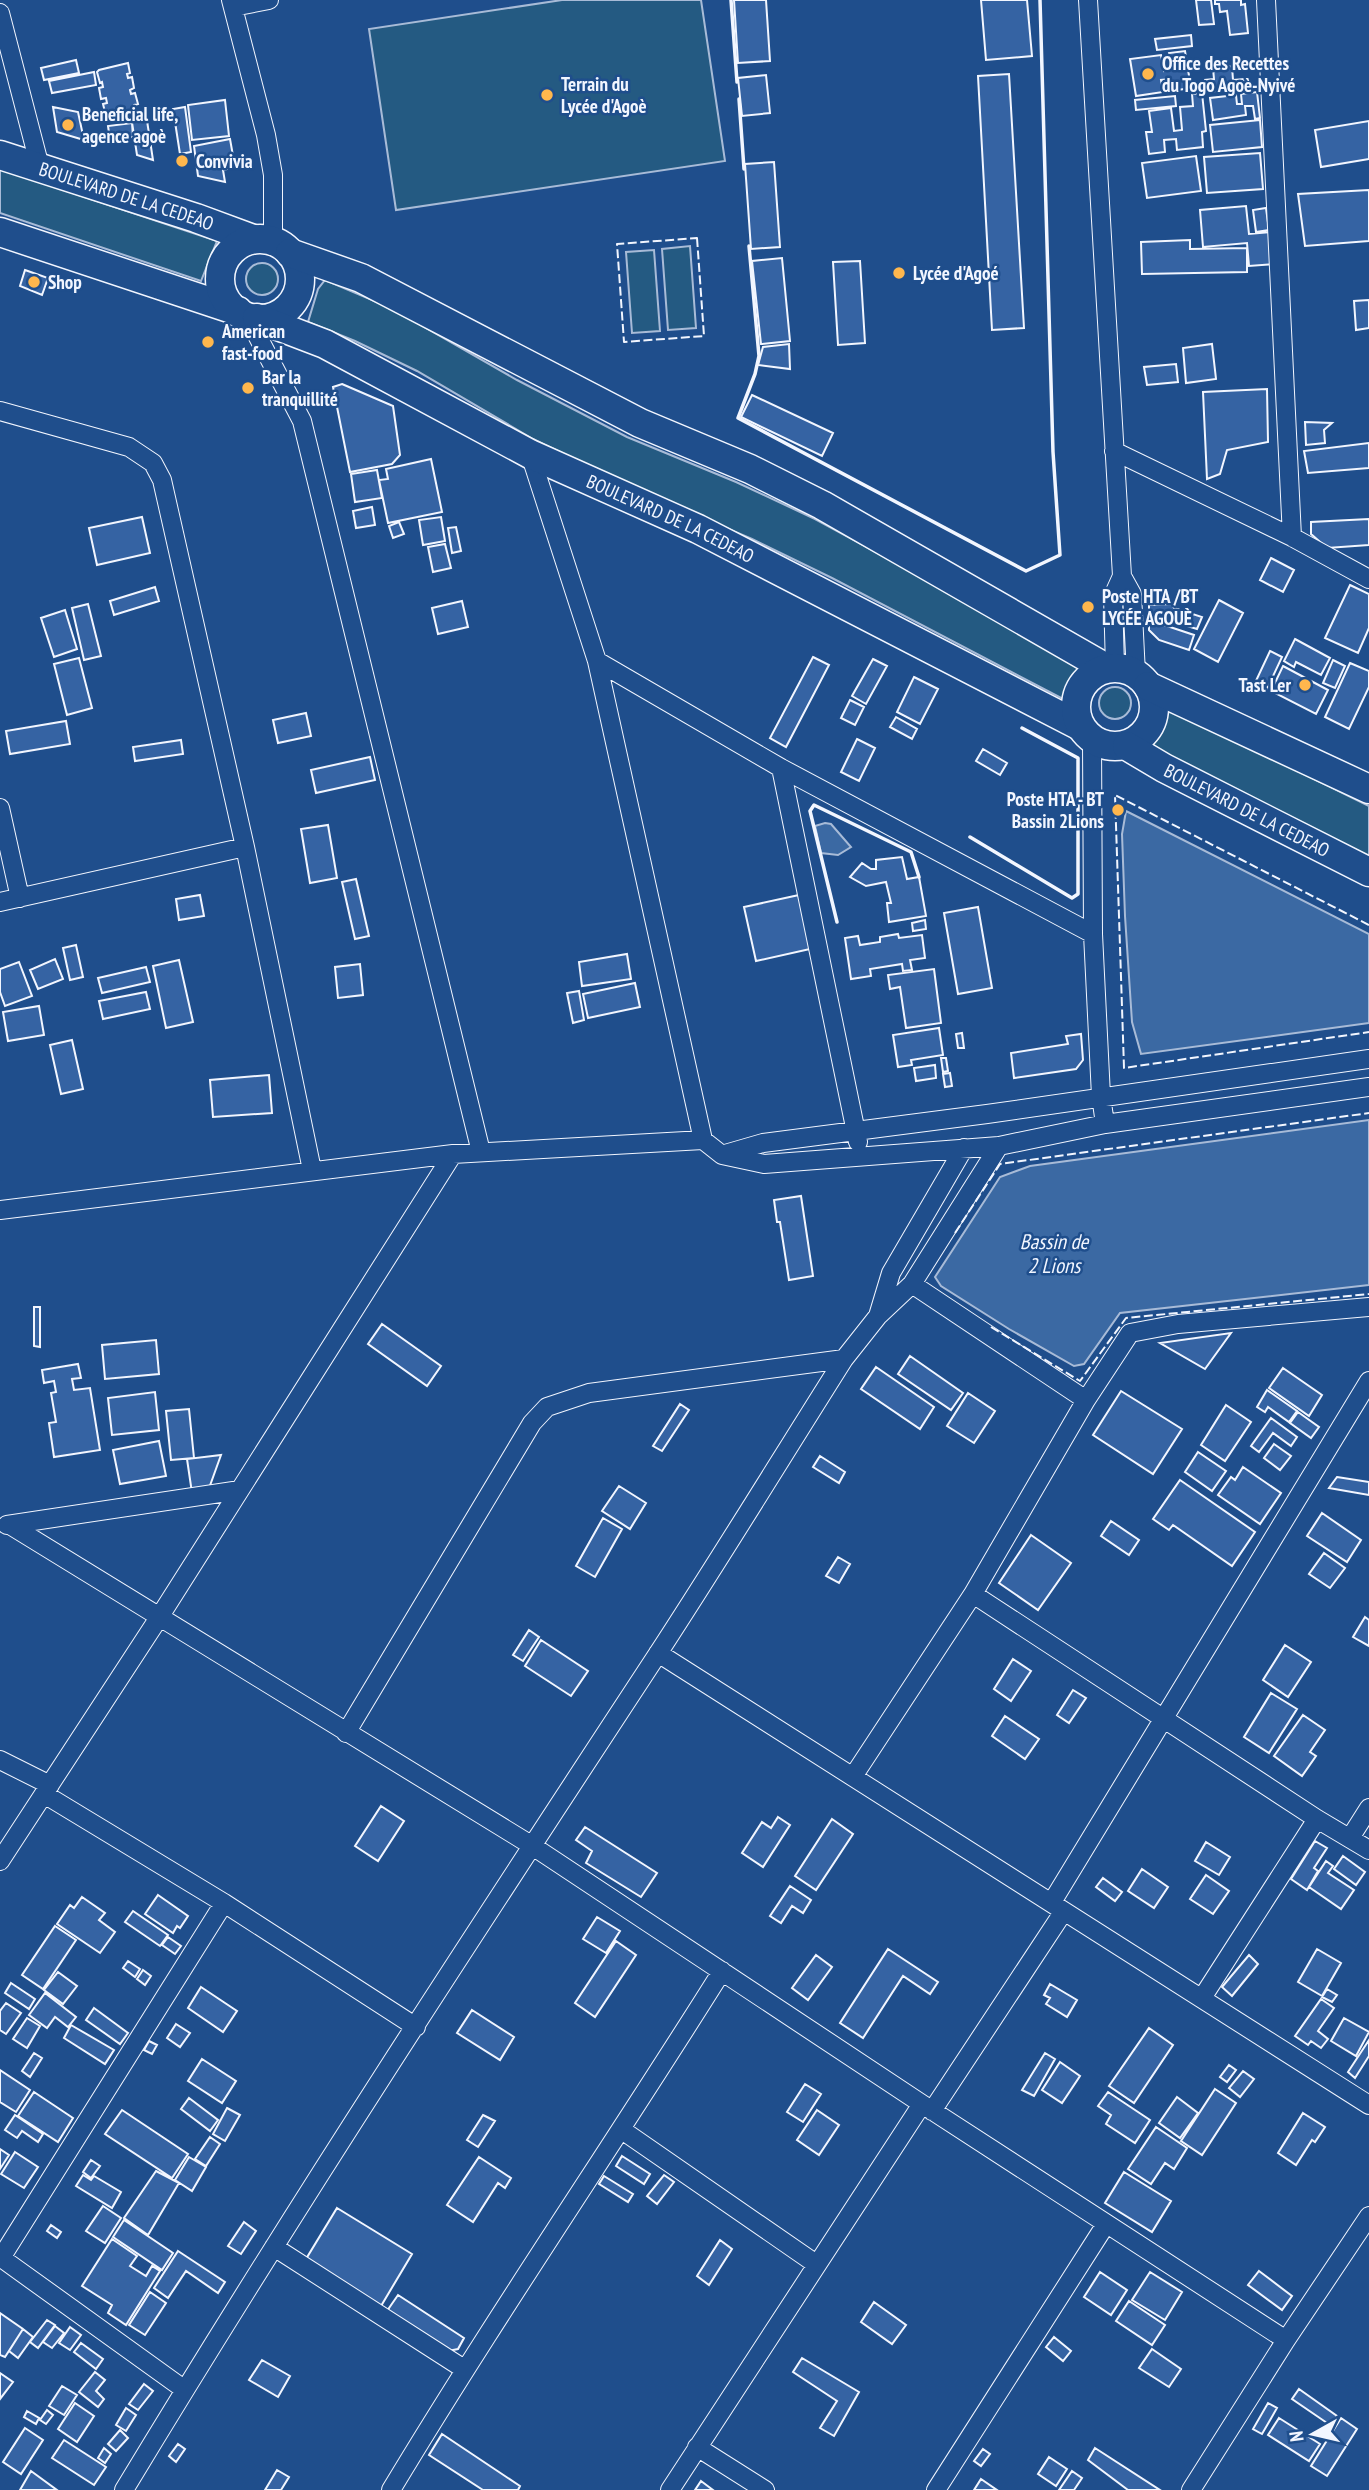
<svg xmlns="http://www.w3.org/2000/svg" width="1369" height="2490" font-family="'PT Sans Narrow',sans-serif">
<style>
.green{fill:#245a82;stroke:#a8bbd7;stroke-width:2}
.water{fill:#3b69a3;stroke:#a8bbd7;stroke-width:2}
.building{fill:#3563a3;stroke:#f2f6ff;stroke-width:2}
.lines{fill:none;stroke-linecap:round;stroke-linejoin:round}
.street-casing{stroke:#f2f6ff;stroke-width:20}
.primary-casing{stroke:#f2f6ff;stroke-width:31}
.street{stroke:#1f4e8c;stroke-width:18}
.primary{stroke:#1f4e8c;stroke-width:28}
.fence{stroke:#f2f6ff;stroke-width:2;stroke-dasharray:9 3.5;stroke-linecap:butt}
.wall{stroke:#f2f6ff;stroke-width:3.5}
.poi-dot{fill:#ffb74d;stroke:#1f4e8c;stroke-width:2.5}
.labels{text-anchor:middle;stroke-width:5;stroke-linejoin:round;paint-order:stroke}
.poi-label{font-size:19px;font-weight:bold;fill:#f2f6ff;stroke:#1f4e8c;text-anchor:start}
.street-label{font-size:19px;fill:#f2f6ff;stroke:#1f4e8c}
.water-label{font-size:21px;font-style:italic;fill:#f2f6ff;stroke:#1f4e8c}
</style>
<rect width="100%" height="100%" fill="#1f4e8c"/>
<!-- green -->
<path class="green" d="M562,0H701L725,161L396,210L369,29Z
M0,169L217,241L201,281L0,213Z
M690,246L696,328L668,330L662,249Z
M654,250L660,331L632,333L626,252Z
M246 279a16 16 0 1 1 32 0a16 16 0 1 1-32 0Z
M325,280L391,308L517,380L627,437L736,482L815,519L1084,665L1077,675L1065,700L832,578L752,539L653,497L533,439L417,371L355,341L308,322L318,289Z
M1099 703a16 16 0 1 1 32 0a16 16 0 1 1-32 0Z
M1172,709L1369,806V856L1149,747L1161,727L1164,715Z"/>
<!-- water -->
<path class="water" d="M1126,811L1369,934V1023L1141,1054L1132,1022L1125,916L1122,834Z
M825,823L831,824L851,847L838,855L821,853L815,826Z
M1369,1120V1285L1120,1313L1084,1364L1074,1366L1009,1329L941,1286L935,1277L1000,1177L1030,1166Z"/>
<!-- building -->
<path class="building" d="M734,0H766L770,61L738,63Z
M981,0H1027L1032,56L986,60Z
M1196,0H1211L1214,24L1199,25Z
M1215,0H1241V5L1245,4L1248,33L1230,35L1227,11L1220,12L1219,4H1215Z
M1191,35L1192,46L1157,50L1155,39Z
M1185,51L1191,88L1171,91L1170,79L1161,80L1163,92L1136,96L1130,59L1161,55L1164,71L1171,69L1169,53Z
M76,60L79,73L44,80L41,68Z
M128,63L130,73L127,74L128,78L132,77L134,88L130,90L131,94L135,93L138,104L134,105L135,111L106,116L103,104L107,103L106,98L101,99L99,88L103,87L102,82L100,83L97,72L99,70Z
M1232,66L1233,80L1244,79L1245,89L1206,92L1205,80L1214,79L1213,68Z
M94,72L96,85L52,93L49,81Z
M1009,74L1024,328L992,330L978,76Z
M766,75L770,113L742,116L738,78Z
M1257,92L1260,118L1255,119L1253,106H1245L1246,115L1213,120L1210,98L1236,95L1237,104H1242L1241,94Z
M1202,93L1206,131L1202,132L1203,147L1177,150L1176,139L1164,140L1165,152L1149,154L1146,132H1152L1149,111L1171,108L1174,131L1182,130L1180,107L1193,106L1192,94Z
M1175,96L1176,106L1136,110L1135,100Z
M225,100L229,136L192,140L188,105Z
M53,107L78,112L84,140L57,132Z
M185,107L191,152L180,154L173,109Z
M146,114L153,160L137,155L131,116Z
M1260,120L1262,147L1213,152L1210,125Z
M1369,121V159L1321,167L1315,130Z
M132,123L133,137L110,140L108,126Z
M230,139L235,167L223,170L225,182L198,176L194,146Z
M1260,153L1263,189L1207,193L1204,157Z
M1196,156L1201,191L1147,198L1142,163Z
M774,162L780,247L751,249L745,164Z
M1369,190V241L1305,246L1298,194Z
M1246,206L1249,234L1271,232L1274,264L1249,266L1247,243L1203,247L1200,210Z
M1266,208L1269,230L1256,232L1253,210Z
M1190,240V249L1247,248V272L1142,274L1141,242Z
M782,258L790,341L761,344L752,261Z
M860,261L865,343L838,345L833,262Z
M25,270L48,278L42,295L20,286Z
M1369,300V328L1356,330L1354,301Z
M789,344L790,369L758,365L763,347Z
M1212,344L1216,379L1186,383L1183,348Z
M1176,364L1178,382L1147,385L1144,367Z
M342,384L393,406L400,455L392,464L350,472L333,387Z
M1267,389L1268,442L1227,450L1220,474L1207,479L1203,392Z
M752,395L833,433L822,456L741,417Z
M1305,422L1332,423L1324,430L1325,443L1306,445Z
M1369,443V468L1308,473L1304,451Z
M431,459L442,512L388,523L379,480L388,479L386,469Z
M377,470L382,498L355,502L351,474Z
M372,507L375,525L356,528L353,511Z
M142,517L150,553L97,565L89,528Z
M441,517L445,541L423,545L419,520Z
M1369,519V545L1327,548L1311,534V522Z
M399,522L404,534L393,538L389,526Z
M456,527L461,551L452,553L448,528Z
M445,544L451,568L433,572L428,547Z
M1271,558L1294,570L1283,592L1260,580Z
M1350,585L1369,594V628L1358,653L1325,638Z
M155,587L159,601L114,615L110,601Z
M1219,600L1243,613L1218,662L1194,649Z
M462,601L468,627L438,634L432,608Z
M88,604L101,656L84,660L72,608Z
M1172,604L1174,608L1202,617L1197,629L1171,621L1164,625L1194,635L1189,650L1159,640L1149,630V605Z
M65,610L77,649L54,657L41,618Z
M1295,639L1330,658L1321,675L1296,662L1294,667L1284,661Z
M1270,651L1282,657L1266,691L1254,685Z
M813,657L829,665L786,747L770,738Z
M79,658L92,708L67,715L54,664Z
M873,659L887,666L866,704L852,696Z
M1333,660L1345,666L1335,688L1323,683Z
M1350,663L1369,671V687L1349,729L1325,717Z
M1283,666L1328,690L1316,714L1271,691Z
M914,677L938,689L920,724L897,712Z
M850,700L864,707L855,725L841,718Z
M306,713L311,736L278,743L273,720Z
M896,717L917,729L912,739L890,727Z
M66,721L70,744L10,754L6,731Z
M857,739L875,748L859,781L841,772Z
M181,740L183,754L135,761L133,747Z
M983,749L1007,763L1000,775L976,761Z
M370,757L375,780L316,793L311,770Z
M328,825L337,878L310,883L301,829Z
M902,857L907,879L919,877L926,916L889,922L887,903H891L886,882L866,886L850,877L862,863L871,869H876V860Z
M356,879L369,936L355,939L342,882Z
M200,895L204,916L179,920L176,899Z
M799,895L810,949L756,961L744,907Z
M978,907L992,988L958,994L944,913Z
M925,920L926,929L913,931L912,923Z
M898,934L899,938L922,935L925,958L910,960L912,970L903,971L902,964L870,969L871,976L851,979L845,938L858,936L860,945L880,942V937Z
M76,945L83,977L70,980L63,948Z
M627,954L631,979L582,986L579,962Z
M55,959L63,979L38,989L30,970Z
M179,960L193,1022L166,1028L153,966Z
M19,962L32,996L5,1006L0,992V969Z
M360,964L363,995L338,998L335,967Z
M146,967L150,982L102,993L98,978Z
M934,969L941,1023L906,1028L900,987L890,989L888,975Z
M635,983L640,1007L588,1018L583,994Z
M579,991L584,1020L573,1023L567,993Z
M146,992L150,1009L103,1019L99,1001Z
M39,1006L44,1035L8,1041L3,1012Z
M939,1028L943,1055L911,1060L912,1065L898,1067L893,1035Z
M962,1033L964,1048H958L956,1034Z
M1081,1034L1083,1060L1076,1069L1014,1078L1011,1053L1068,1044L1066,1036Z
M72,1040L83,1089L61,1094L50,1045Z
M941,1058H946L948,1071L943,1072Z
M935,1065L936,1078L916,1081L914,1068Z
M950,1073L952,1086L945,1087L943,1074Z
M269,1075L272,1113L213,1117L210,1080Z
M801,1196L813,1276L789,1280L780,1222H777L774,1200Z
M34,1307H40V1347L34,1346Z
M382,1324L441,1366L427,1386L368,1344Z
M1231,1333L1205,1369L1160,1343Z
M156,1340L159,1374L105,1379L102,1345Z
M910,1356L963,1393L951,1410L898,1374Z
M78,1364L81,1378L72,1379L74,1390L90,1388L100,1450L54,1457L49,1423L56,1422L51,1393L56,1392L54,1381L44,1383L42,1370Z
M876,1367L934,1407L920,1429L861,1389Z
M1283,1368L1322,1395L1309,1416L1269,1388Z
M1267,1390L1297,1411L1289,1422L1268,1407L1265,1412L1257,1407Z
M1121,1391L1182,1429L1153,1474L1093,1435Z
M155,1392L159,1430L112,1435L108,1398Z
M968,1393L995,1411L974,1443L947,1426Z
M680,1404L689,1410L662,1451L653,1446Z
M1226,1405L1251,1422L1225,1461L1201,1445Z
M189,1409L194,1458L171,1460L166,1411Z
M1298,1412L1319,1427L1311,1438L1290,1423Z
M1271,1418L1297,1437L1291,1446L1273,1433L1259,1452L1251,1446Z
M159,1441L166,1476L120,1484L113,1450Z
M1274,1444L1291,1456L1280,1470L1264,1458Z
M1198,1452L1226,1471L1212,1491L1185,1472Z
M221,1455L208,1491L192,1493L187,1459Z
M820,1456L845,1472L839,1483L813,1467Z
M1243,1467L1281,1493L1260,1524L1218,1495L1231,1477L1235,1480Z
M1337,1477L1369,1482V1495L1329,1488Z
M1180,1480L1255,1532L1232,1566L1173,1525L1169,1530L1153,1519Z
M619,1486L646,1503L630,1529L602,1511Z
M1322,1513L1361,1540L1347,1562L1307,1536Z
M603,1518L622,1529L595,1577L576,1566Z
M1111,1521L1139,1540L1129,1555L1101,1536Z
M1031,1535L1071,1563L1038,1610L999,1583Z
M1324,1553L1345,1568L1330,1588L1309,1574Z
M838,1557L850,1564L839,1583L826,1576Z
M1365,1617L1369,1620V1646L1353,1637Z
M529,1630L539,1637L523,1661L513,1655Z
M541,1640L588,1671L571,1696L525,1666Z
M1285,1645L1311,1662L1288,1697L1263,1680Z
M1013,1659L1031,1671L1011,1701L994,1689Z
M1073,1690L1086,1698L1069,1723L1057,1715Z
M1271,1693L1297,1709L1269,1753L1244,1737Z
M1303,1715L1325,1730L1310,1752L1316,1756L1302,1776L1274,1756Z
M1005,1716L1039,1739L1025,1759L992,1736Z
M381,1806L404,1821L378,1861L355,1846Z
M778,1817L790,1825L763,1867L742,1853L762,1822L771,1828Z
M832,1819L853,1834L816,1890L795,1876Z
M585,1827L657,1873L641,1897L586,1863L592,1851L576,1840Z
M1315,1841L1327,1848L1314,1868L1318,1871L1307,1890L1291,1879Z
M1206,1842L1230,1857L1219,1875L1195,1861Z
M1343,1856L1365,1872L1356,1885L1334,1869Z
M1326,1861L1333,1866L1328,1873L1354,1890L1341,1909L1309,1887Z
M1142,1869L1168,1887L1154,1908L1128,1891Z
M1206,1875L1229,1891L1213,1914L1190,1899Z
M1103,1878L1122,1892L1115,1901L1096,1887Z
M790,1886L811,1900L803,1913L792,1906L781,1923L770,1916Z
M158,1895L188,1916L180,1928L177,1926L173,1933L145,1914Z
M82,1897L105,1913L99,1920L115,1932L100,1953L57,1924L70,1905L74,1908Z
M133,1911L168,1935L160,1946L125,1922Z
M597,1917L620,1931L606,1953L583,1939Z
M55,1926L76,1940L43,1989L22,1975Z
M168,1937L181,1946L175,1954L162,1945Z
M616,1941L636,1955L595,2017L575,2003Z
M888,1949L938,1982L930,1994L903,1976L863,2038L840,2023Z
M1317,1949L1341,1963L1322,1996L1298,1982Z
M816,1955L832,1967L808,2000L792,1988Z
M1249,1955L1258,1964L1232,1996L1222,1987Z
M128,1961L140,1969L135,1977L123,1968Z
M143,1970L151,1976L145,1985L137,1979Z
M58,1972L77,1986L63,2004L44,1990Z
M11,1983L35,1999L29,2009L5,1993Z
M1050,1984L1077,2000L1067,2017L1046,2004L1050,1998L1044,1995Z
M201,1987L237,2011L223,2032L188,2008Z
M1327,1989L1337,1995L1332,2002L1322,1997Z
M45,1993L76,2017L68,2027L55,2017L47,2028L29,2015Z
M1321,1999L1334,2008L1318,2031L1328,2039L1321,2048L1311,2041L1308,2045L1295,2036Z
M6,2003L21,2013L6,2034L0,2030V2011Z
M94,2008L128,2033L120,2044L86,2020Z
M472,2010L514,2037L500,2060L457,2033Z
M27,2018L40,2026L27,2048L13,2039Z
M1344,2018L1369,2032L1356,2056L1331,2041Z
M176,2024L190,2033L180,2047L167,2038Z
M71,2025L114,2050L105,2064L64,2038Z
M1149,2028L1173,2045L1134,2103L1109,2086Z
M1369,2040V2056L1355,2078L1348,2072Z
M149,2041L157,2045L152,2054L144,2050Z
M34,2053L42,2058L30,2077L22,2071Z
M1045,2053L1055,2059L1034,2096L1022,2090Z
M202,2059L236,2081L222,2103L188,2081Z
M1060,2062L1080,2076L1062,2103L1042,2090Z
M1229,2065L1236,2070L1227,2082L1220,2077Z
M0,2070L30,2090L16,2112L0,2102Z
M1243,2071L1254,2079L1240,2097L1229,2088Z
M805,2084L821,2094L803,2122L787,2112Z
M1215,2089L1236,2103L1202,2155L1181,2141Z
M34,2092L73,2118L58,2142L18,2116Z
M1108,2092L1150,2120L1135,2143L1106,2124L1111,2115L1098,2106Z
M1177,2097L1198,2113L1180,2138L1159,2123Z
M189,2098L218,2120L210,2131L181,2109Z
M227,2108L240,2115L225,2141L213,2134Z
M122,2110L188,2154L172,2178L105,2134Z
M817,2110L839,2125L819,2155L797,2140Z
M1303,2113L1325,2127L1315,2142L1312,2140L1296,2165L1278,2153Z
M15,2115L43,2134L38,2142L22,2131L17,2138L5,2130Z
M483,2115L495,2121L478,2147L467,2140Z
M1156,2127L1187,2148L1174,2169L1165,2163L1151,2184L1128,2169Z
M210,2137L220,2144L206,2166L195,2159Z
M0,2149L9,2155L0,2169Z
M15,2152L38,2167L24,2188L1,2174Z
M622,2156L650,2174L644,2184L616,2166Z
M189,2157L206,2167L192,2191L175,2180Z
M479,2157L511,2178L505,2188L498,2183L473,2222L447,2205Z
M91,2160L100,2166L91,2178L83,2172Z
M156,2171L179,2183L148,2235L124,2218Z
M1124,2172L1171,2201L1152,2232L1105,2203Z
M83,2175L91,2180L94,2176L121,2192L112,2208L76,2186Z
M664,2175L674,2182L657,2204L647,2196Z
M604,2176L633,2194L628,2202L599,2184Z
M103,2206L121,2218L105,2243L86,2231Z
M337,2208L412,2254L381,2306L306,2259Z
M124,2220L173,2253L162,2270L113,2237Z
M244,2222L256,2231L241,2254L228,2246Z
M51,2225L61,2232L57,2238L47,2231Z
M112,2239L137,2256L130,2266L146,2276L152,2266L160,2271L126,2325L108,2313L112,2305L82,2286Z
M720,2240L732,2249L709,2285L697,2276Z
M178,2251L225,2282L218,2293L186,2271L168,2298L154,2288Z
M1259,2271L1292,2296L1282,2310L1248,2285Z
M1100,2272L1127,2290L1111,2315L1084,2297Z
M1150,2272L1182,2292L1165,2320L1132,2300Z
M150,2292L166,2303L145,2335L129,2325Z
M398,2295L464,2338L458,2349L448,2351L387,2311Z
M1129,2301L1165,2325L1152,2345L1116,2321Z
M874,2302L906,2325L892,2344L861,2322Z
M0,2313L23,2329L5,2357L0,2355Z
M47,2320L55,2325L38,2348L30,2342Z
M55,2326L64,2333L52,2348L43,2342Z
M70,2327L81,2335L70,2350L59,2343Z
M23,2329L33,2337L18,2358L9,2351Z
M1054,2337L1071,2351L1063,2361L1046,2347Z
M81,2343L103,2359L96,2369L74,2352Z
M1152,2349L1181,2369L1169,2387L1139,2368Z
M802,2358L859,2392L834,2436L820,2428L837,2401L793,2372Z
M262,2360L290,2376L278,2397L249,2380Z
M95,2372L105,2380L96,2391L104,2399L98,2407L79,2392Z
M0,2373L13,2382L0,2399Z
M144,2384L153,2391L138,2410L129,2404Z
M62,2386L77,2395L64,2415L49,2406Z
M1299,2389L1337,2416L1330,2425L1292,2399Z
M75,2403L94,2416L77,2442L58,2429Z
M1268,2403L1277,2408L1262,2434L1253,2429Z
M126,2408L136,2415L126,2431L116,2425Z
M47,2410L53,2415L46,2424L40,2420Z
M27,2411L39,2418L36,2424L24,2417Z
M1279,2418L1320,2444L1309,2461L1268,2435Z
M1341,2418L1357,2429L1327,2476L1311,2466Z
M25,2428L43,2440L21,2474L3,2462Z
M120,2430L128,2438L116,2451L108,2444Z
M442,2434L520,2486L518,2490H483L429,2455Z
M64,2440L106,2467L94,2485L52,2458Z
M178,2444L185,2449L176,2462L169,2456Z
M104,2448L111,2454L105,2463L98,2458Z
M1095,2448L1160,2490H1128L1088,2460Z
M983,2449L990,2454L981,2466L974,2461Z
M1049,2457L1067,2469L1056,2486L1038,2474Z
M277,2470L289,2477L281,2490H265Z
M31,2471L57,2490H20Z
M1072,2471L1082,2478L1074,2490H1059Z
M981,2479L997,2490H974Z
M701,2481L713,2490H695Z"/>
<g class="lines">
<!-- street casing -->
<g class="street-casing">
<path id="street" d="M231,0L266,135L273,175V241
M1088,0L1122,576L1132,594L1136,674
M1266,0L1292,537
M233,7L269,0
M0,13L40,167
M247,316L302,421L481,1152
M0,411L129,447L153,463L162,480L245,847L312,1170
M1114,451L1292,537L1369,579
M530,454L597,661L703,1140
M597,661L781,768L1093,934
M1115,667L1113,596L1122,576
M1092,741L1093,934L1101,1096L1105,1124
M781,768L858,1142
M0,808L20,898
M0,902L245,847
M725,1154L763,1143L987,1114L1369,1059
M0,1210L453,1154L703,1140L722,1155L764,1164L999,1146L1105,1124L1369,1087
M912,1284L1086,1400
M878,1316L891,1273L964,1148
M7,1525L240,1490
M10,1525L531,1845L922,2104L1286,2340
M973,1594L1317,1819L1369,1850
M658,1653L1369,2105
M346,1733L532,1423L547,1407L589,1393L844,1359
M0,1760L50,1785
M854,1775L973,1594L1086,1400L1130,1333L1178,1324L1369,1307
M44,1794L224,1903L416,2027
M1350,1838L1369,1808
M0,1861L160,1616L453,1154
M1052,1902L1369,1381
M1202,1998L1317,1819
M932,2111L1064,1911
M622,2130L816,2264
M274,2247L464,2369
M0,2257L185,2390
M1,2258L224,1903
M697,2447L765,2490
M124,2490C295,2207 476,1931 657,1655C721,1557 782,1457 844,1359L878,1316L912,1284L999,1146
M391,2490C497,2314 613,2145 722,1971
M670,2490L922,2104
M936,2490L1106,2224
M1191,2490L1286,2340L1369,2216"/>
</g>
<!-- primary casing -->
<g class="primary-casing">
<g id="primary">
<path id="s1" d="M0,155L196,218L253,239"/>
<path d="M0,232L238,311"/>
<circle cx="260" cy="279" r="40"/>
<path d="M290,253L361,278L640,423L750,469L822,505L1106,668"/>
<path id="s2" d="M257,318L325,344L530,454L698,529L1080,726"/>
<circle cx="1115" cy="707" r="39"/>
<path d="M1148,686L1369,789"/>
<path id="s3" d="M1127,746L1164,768L1369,872"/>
</g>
</g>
<!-- street -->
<use href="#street" class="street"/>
<!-- primary -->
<use href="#primary" class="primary"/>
<!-- fence -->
<path class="fence" d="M697,238L704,336L624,342L617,244Z
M1369,925L1115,795L1124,1068L1369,1032
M955,1233L1000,1164L1369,1113
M991,1327L1080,1381L1126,1318L1369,1294"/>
<!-- wall -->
<path class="wall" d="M731,0L737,82
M739,99L744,169
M749,246L759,356L755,374L738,418L1026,571L1060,555L1053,452L1040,0
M970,837L1072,898L1078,894V758L1022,728
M837,922L810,811L814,805L911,852L919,877"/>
</g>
<!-- markers -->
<g class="poi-dot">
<circle cx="1148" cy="74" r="7"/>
<circle cx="547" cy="95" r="7"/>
<circle cx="68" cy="125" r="7"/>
<circle cx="182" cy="161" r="7"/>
<circle cx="899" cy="273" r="7"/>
<circle cx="34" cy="282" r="7"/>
<circle cx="208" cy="342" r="7"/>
<circle cx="248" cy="388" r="7"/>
<circle cx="1088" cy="607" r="7"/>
<circle cx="1305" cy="685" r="7"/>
<circle cx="1118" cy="810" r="7"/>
</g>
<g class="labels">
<!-- poi labels -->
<g class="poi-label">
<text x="1162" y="70">Office des Recettes<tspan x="1162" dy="22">du Togo Agoè-Nyivé</tspan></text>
<text x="561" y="91">Terrain du<tspan x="561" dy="22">Lycée d'Agoè</tspan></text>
<text x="82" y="121">Beneficial life,<tspan x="82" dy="22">agence agoè</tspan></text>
<text x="196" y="168">Convivia</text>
<text x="913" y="280">Lycée d'Agoé</text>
<text x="48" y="289">Shop</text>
<text x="222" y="338">American<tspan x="222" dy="22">fast-food</tspan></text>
<text x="262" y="384">Bar la<tspan x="262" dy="22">tranquillité</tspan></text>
<text x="1102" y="603">Poste HTA /BT<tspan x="1102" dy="22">LYCÉE AGOUÈ</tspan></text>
<text x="1291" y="692" text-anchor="end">Tast Ler</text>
<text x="1104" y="806" text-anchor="end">Poste HTA - BT<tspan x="1104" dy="22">Bassin 2Lions</tspan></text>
</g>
<!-- street labels -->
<g class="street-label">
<text dy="7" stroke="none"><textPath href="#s1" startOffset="133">BOULEVARD DE LA CEDEAO</textPath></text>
<text dy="7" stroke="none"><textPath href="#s2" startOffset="460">BOULEVARD DE LA CEDEAO</textPath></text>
<text dy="7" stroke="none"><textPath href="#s3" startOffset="136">BOULEVARD DE LA CEDEAO</textPath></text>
</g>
<!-- water labels -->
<g class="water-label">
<text x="1054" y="1249">Bassin de<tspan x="1054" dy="24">2 Lions</tspan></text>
</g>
</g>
<!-- north arrow -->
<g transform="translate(1313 2434) rotate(262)" stroke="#1f4e8c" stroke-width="5" paint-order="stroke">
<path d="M0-5L12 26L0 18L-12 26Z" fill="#f2f6ff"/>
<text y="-10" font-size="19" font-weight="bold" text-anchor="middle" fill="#f2f6ff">N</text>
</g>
</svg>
